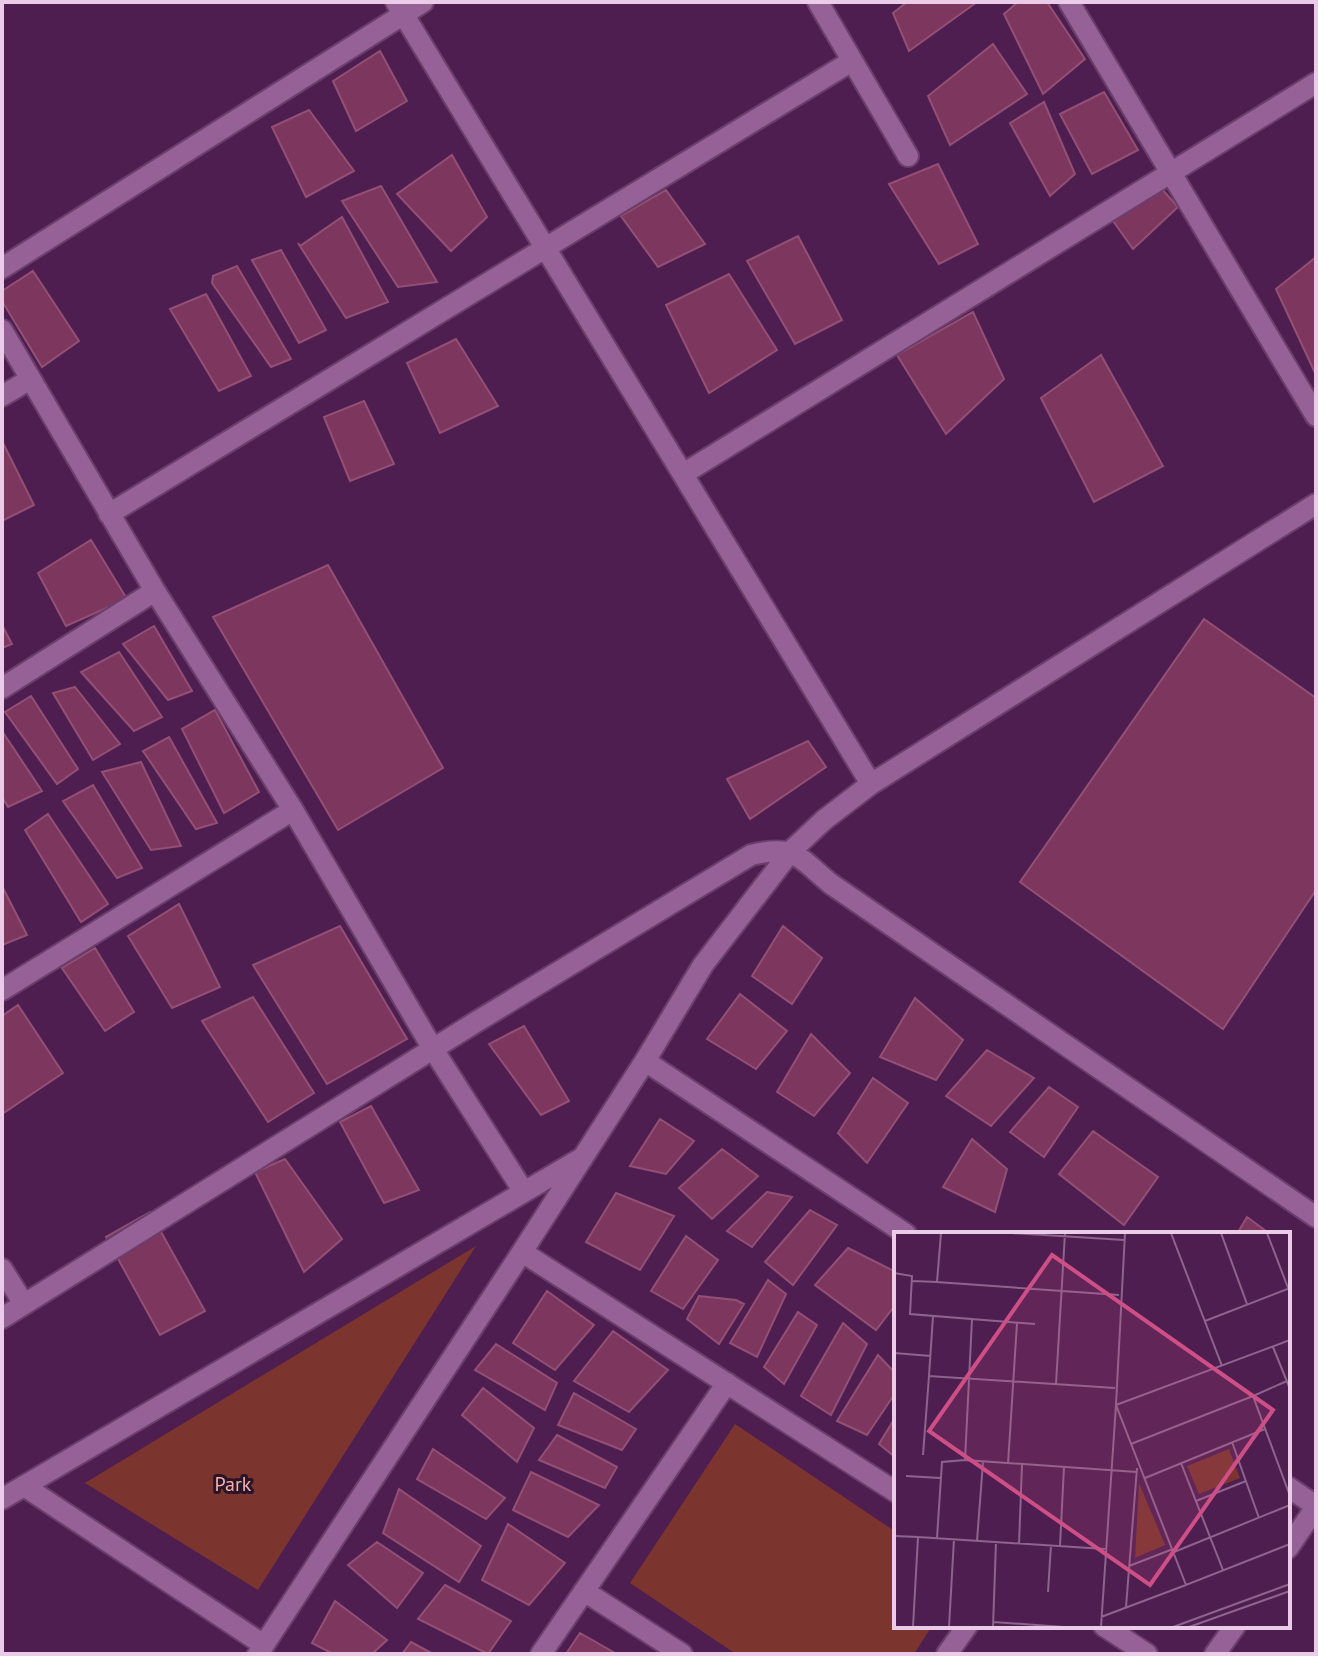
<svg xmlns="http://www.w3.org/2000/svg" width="1318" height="1656" font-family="'PT Sans',sans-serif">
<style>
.green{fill:#7b342e}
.building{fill:#7d365e;stroke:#935074;stroke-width:2}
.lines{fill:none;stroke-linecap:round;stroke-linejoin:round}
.minor-casing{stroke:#6a3f6b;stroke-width:24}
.minor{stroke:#966196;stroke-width:20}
.labels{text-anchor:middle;stroke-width:6;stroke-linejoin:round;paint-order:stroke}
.park-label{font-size:20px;fill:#f7b1a8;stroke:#291429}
.inset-road{fill:none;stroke:#8d648d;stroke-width:2}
.view{fill:#ce4e86;fill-opacity:0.15;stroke:#ce4e86;stroke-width:4}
.inset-edge{fill:none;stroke:#eacce9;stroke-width:4}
</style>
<rect width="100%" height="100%" fill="#4f1e50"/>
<!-- green -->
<path class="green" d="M476,1246L258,1590L85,1483Z
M735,1424L896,1532V1626H932L914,1654H736L630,1583Z"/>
<!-- building -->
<path class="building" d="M907,2H977L909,51L893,13Z
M1018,2H1047L1085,59L1043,94L1004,14Z
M993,44L1027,94L950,145L928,96Z
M380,51L407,101L356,131L333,81Z
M1104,92L1138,150L1092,174L1060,114Z
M1044,102L1075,174L1050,196L1010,123Z
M309,110L354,171L306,197L272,127Z
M452,155L487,217L451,251L397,194Z
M938,164L978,244L939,264L889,184Z
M381,186L437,282L398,287L342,201Z
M1160,187L1178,207L1133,249L1111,218Z
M666,190L705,244L658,267L621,216Z
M342,217L388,302L346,318L298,243L300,246Z
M798,236L842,320L795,344L747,261Z
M281,250L326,330L299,343L252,260Z
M1316,257V375L1276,289Z
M237,266L291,359L271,367L212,283L213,276Z
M33,271L79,341L42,367L2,301V291Z
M729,274L777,350L709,393L666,305Z
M206,294L251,376L219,391L170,309Z
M973,312L1004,379L946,434L897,355Z
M456,339L498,406L440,433L407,363Z
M1101,355L1163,466L1094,502L1041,398Z
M364,401L394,464L350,481L324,417Z
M2,441L34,505L2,521Z
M91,540L127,599L66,626L38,573Z
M328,565L443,768L338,830L213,617Z
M1204,619L1316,698V890L1223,1029L1020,882Z
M2,625L12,644L2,648Z
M154,626L192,691L168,700L123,644Z
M119,652L162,717L134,731L81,672Z
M75,687L120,744L93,760L53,693Z
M31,696L78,769L57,784L5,712Z
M215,710L259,792L224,813L182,729Z
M2,731L42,791L8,807L2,797Z
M169,737L217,823L196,829L143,751Z
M808,741L826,767L750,819L727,779Z
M141,762L181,846L151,850L102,772Z
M93,785L142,868L117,878L63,801Z
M48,814L108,904L81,922L25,830Z
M2,886L27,935L2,945Z
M179,904L220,987L172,1008L128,936Z
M340,926L407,1039L327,1084L253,965Z
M783,926L822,958L792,1004L752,976Z
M95,948L134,1012L105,1031L62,968Z
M740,994L787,1031L756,1069L707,1039Z
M253,997L314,1093L268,1122L202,1021Z
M915,998L963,1040L936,1080L880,1057Z
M18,1005L63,1073L2,1114V1016Z
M524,1026L569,1101L541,1115L489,1044Z
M811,1034L850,1073L814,1116L777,1092Z
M987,1050L1034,1078L991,1126L946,1096Z
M873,1078L908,1103L867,1163L838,1133Z
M1049,1087L1078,1107L1044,1157L1010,1132Z
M371,1106L419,1190L384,1203L340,1122Z
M660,1119L694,1141L666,1174L630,1166Z
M1093,1131L1158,1177L1124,1225L1059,1174Z
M972,1139L1007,1169L995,1212L943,1187Z
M722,1149L758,1176L712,1219L679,1188Z
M285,1159L342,1239L304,1272L255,1172Z
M767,1192L792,1197L752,1247L727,1231Z
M616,1193L674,1216L640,1270L586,1242Z
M810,1210L837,1225L793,1285L765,1262Z
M150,1212L205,1311L160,1335L106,1237Z
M1247,1217L1270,1234H1237Z
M686,1236L718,1260L683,1309L651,1291Z
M848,1248L896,1272V1304L876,1330L815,1285Z
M768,1280L786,1294L757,1357L730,1343Z
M547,1291L594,1325L555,1370L513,1343Z
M699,1296L736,1300L744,1304L719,1344L687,1319Z
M798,1312L817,1325L784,1384L764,1367Z
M843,1323L867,1344L831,1415L801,1396Z
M613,1331L668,1370L629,1412L574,1381Z
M496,1344L557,1383L545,1410L475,1370Z
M878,1355L896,1374V1392L867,1435L837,1421Z
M483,1388L534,1428L517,1462L462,1415Z
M574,1393L636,1429L622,1450L558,1425Z
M896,1416V1458L879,1444Z
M557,1435L617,1467L605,1488L539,1460Z
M433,1449L505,1498L486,1519L417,1479Z
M531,1472L599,1505L568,1537L513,1510Z
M399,1489L481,1546L459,1582L383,1533Z
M508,1524L565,1563L529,1605L482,1580Z
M377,1542L423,1573L397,1608L348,1565Z
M445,1585L511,1621L488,1654L418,1619Z
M335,1601L387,1640L372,1654H333L312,1643Z
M580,1633L615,1653L566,1654Z
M411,1642L433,1654H402Z"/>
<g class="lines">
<!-- minor casing -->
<g class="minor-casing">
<path id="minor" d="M396,2L871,784
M818,2L908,156
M1069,2L1316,416
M2,268L423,2
M2,330L155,591L293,810L433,1049L524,1192
M2,396L29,380
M683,474L1316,83
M109,514L852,61
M2,688L155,591
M2,990L293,810
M645,1061L906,1234
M522,1252L896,1492
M2,1269L24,1304
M2,1318L476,1022L751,855C796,844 799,858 831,884L1316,1217
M24,1486L264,1645
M1288,1487L1316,1506
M2,1499L580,1159
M1288,1548L1316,1507
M584,1591L682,1654
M1104,1626L1147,1654
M258,1654L522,1252L645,1061L703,965L791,851L824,820L871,784L1316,504
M541,1654L727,1383
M947,1654L967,1626
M1215,1654L1235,1626"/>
</g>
<!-- minor -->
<use href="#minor" class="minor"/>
</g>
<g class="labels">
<!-- park labels -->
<g class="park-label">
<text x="233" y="1491">Park</text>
</g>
</g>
<!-- overview -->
<g transform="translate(894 1232)">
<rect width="396" height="396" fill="#4f1e50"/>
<path d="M335,217L346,246L305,262L293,234ZM245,251L271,313L241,326Z" fill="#7b342e"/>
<path class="inset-road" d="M47,1L43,50L225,63M118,1L230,8M231,1L222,173L292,353L396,312M277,1L328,134M327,1L353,72M373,1L396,61M0,41L18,44L16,82L141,92M18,49L43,50M78,87L71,228L243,240M311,89L396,56M379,115L396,157M0,121L37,124M35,144L39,84M393,149L359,164L396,264M162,152L171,1M222,173L396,108M338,210L365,286M237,212L359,164M29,223L35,144L221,156M287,231L329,338M114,232L123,91M12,244L46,246M251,246L371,197M302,269L352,249M0,304L24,305L19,395M24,305L211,317M43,306L48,230L71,228M83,309L89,230M125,312L128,233M166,314L170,235M280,320L396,273M235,334L279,317M154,360L157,313M232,375L243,236M207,385L292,353M99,390L170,395M55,395L60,307M99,395L102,310M207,395L222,173M279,395L396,352M295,395L396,359"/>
<path class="view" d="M158,23L379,178L256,353L35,199Z"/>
<rect width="396" height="396" class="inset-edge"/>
</g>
<!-- border -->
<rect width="1318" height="1656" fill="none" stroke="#eacce9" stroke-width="8"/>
</svg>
